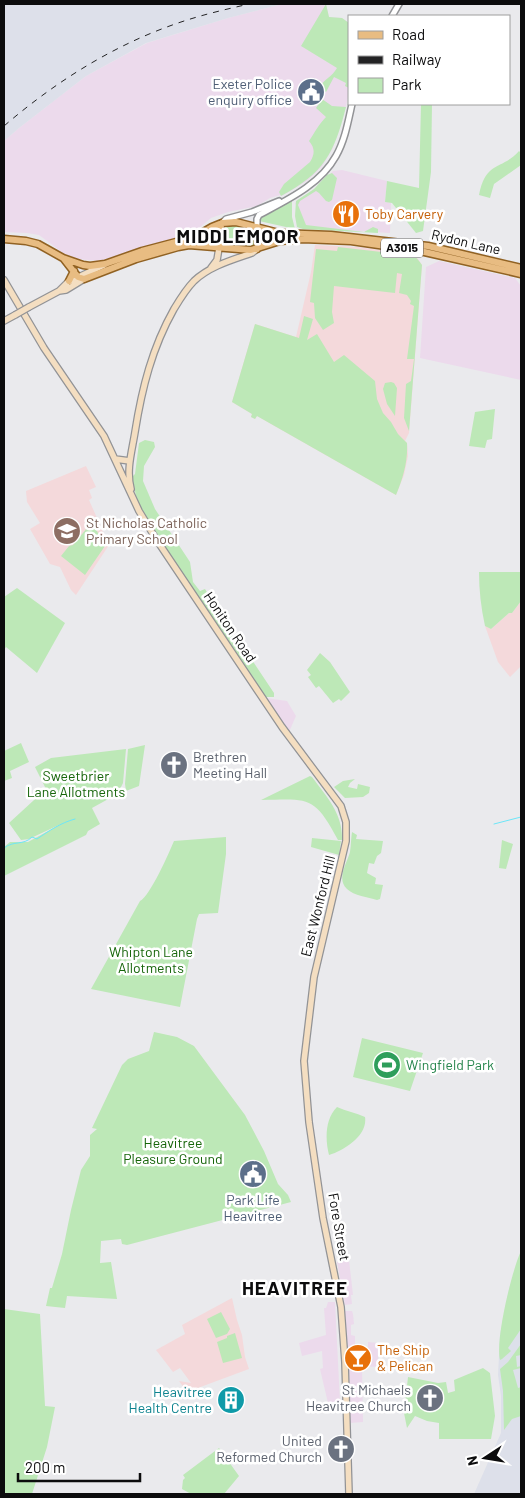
<svg xmlns="http://www.w3.org/2000/svg" width="525" height="1498" font-family="Barlow,sans-serif">
<style>
.commercial{fill:#ecdaec}
.built{fill:#dde0ea}
.education{fill:#f4d9db}
.green{fill:#bde8b7}
.lines{fill:none;stroke-linecap:round;stroke-linejoin:round}
.stream{stroke:#6de6f8;stroke-width:1}
.tertiary-casing{stroke:#929396;stroke-width:8}
.secondary-casing{stroke:#929396;stroke-width:8}
.primary-casing{stroke:#916223;stroke-width:9}
.tertiary{stroke:#fff;stroke-width:5}
.secondary{stroke:#f4dec1;stroke-width:5.5}
.primary{stroke:#e8bc82;stroke-width:6}
.rail{stroke:#232324;stroke-width:1;stroke-dasharray:6 6;stroke-linecap:butt}
.secondary-bridge-casing{stroke:#929396;stroke-width:8;stroke-linecap:butt}
.secondary-bridge{stroke:#f4dec1;stroke-width:5.5}
.labels{text-anchor:middle;stroke-width:5;stroke-linejoin:round;paint-order:stroke}
.shield{fill:#fff;stroke:#555556;stroke-width:1}
.shield-label{font-size:12px;font-weight:bold;fill:#0c0c0d}
.service-label{font-size:14px;fill:#4e5e75;stroke:#fff;text-anchor:end}
.food-label{font-size:14px;fill:#c56008;stroke:#fff;text-anchor:start}
.street-label{font-size:14px;fill:#0c0c0d;stroke:#fff}
.education-label{font-size:14px;fill:#785e54;stroke:#fff;text-anchor:start}
.worship-label{font-size:14px;fill:#5b616d;stroke:#fff;text-anchor:end}
.park-label{font-size:14px;fill:#16650a;stroke:#fff}
.leisure-label{font-size:14px;fill:#27864d;stroke:#fff;text-anchor:start}
.culture-label{font-size:14px;fill:#0d838f;stroke:#fff;text-anchor:end}
.district-label{font-size:19px;font-weight:bold;letter-spacing:1px;fill:#0c0c0d;stroke:#fff}
</style>
<rect width="100%" height="100%" fill="#eaeaed"/>
<!-- commercial -->
<path class="commercial" d="M282,4H326L329,17L342,18L349,23V92L346,106L333,148L321,168L307,181L282,196L280,195L270,198L257,206L228,212L211,218L193,233L146,246L100,261L77,259L63,253L39,235L27,233L4,232V141L19,128L86,76L147,43L228,18Z
M342,170L387,181L385,201L391,203L390,233L307,228L295,203L313,191L333,171Z
M439,261L515,278L521,286V380L420,358L426,267Z
M266,698L287,701L296,716L289,732Z
M349,1260L353,1295H351L352,1304L345,1305L337,1262Z
M328,1302H335L340,1402L328,1403L320,1369L323,1368L322,1351L302,1356L299,1343L326,1335L324,1308H326Z
M345,1311H352L353,1314L354,1324L351,1325V1335L355,1336V1350L363,1352V1349H368V1342L378,1343V1367L362,1366L363,1422L350,1423L349,1368Z"/>
<!-- built -->
<path class="built" d="M4,4H282L228,18L146,43L86,76L19,128L4,141Z
M521,1251V1494H474L501,1433V1396L498,1375L500,1335L509,1289Z"/>
<!-- education -->
<path class="education" d="M315,245L358,247L412,254L416,256L422,265L409,433L405,441L407,443L408,456L404,475L396,495L257,416L255,419L251,417L252,414L232,402L255,324L296,337L311,272Z
M86,466L96,487L89,490L92,498L89,500L109,545L76,595L71,590L60,567L50,564L30,529L40,523L27,502L26,491Z
M521,601V666L510,677L498,662L485,626L491,629L509,613H512Z
M232,1298L237,1320L242,1335L245,1357L249,1369L187,1392L179,1381L191,1383L180,1368L173,1372L156,1350L185,1334L182,1325Z"/>
<!-- green -->
<path class="green" d="M326,4L329,17L342,18L349,23V88L345,86L346,83L334,77L326,92L319,88C324,79 332,77 337,68L301,46Z
M322,99L332,106L346,107C334,154 324,173 281,196L279,192L284,184L310,162C315,154 315,148 309,141C315,132 319,124 326,117L316,108Z
M421,104H432L431,172L423,231L416,233L392,203L385,202L387,181L419,188Z
M519,151L521,153V165L494,184L490,198L479,195C486,160 501,171 519,151Z
M332,173L337,178L332,200L329,202L326,201L319,193L316,191L300,201L298,205L306,225L364,232L373,227L378,229V233L303,229L297,227L295,216L296,201L314,189L327,175Z
M292,199V217L295,229L259,221L261,216Z
M236,225L254,229L255,244C250,248 230,246 223,243L220,234L224,226Z
M338,247L399,254L400,252C413,254 414,254 422,265L409,431L404,418L406,384L411,381L414,359H407L414,306L410,304L411,301L407,295L399,293L402,274L397,273L395,293L334,286L332,312L334,323L323,330L315,318L314,303L310,302L316,249L337,251Z
M304,316L313,319L307,340L317,334L334,362L344,355L375,381L377,399L383,413L391,422L398,434L407,443C408,462 403,478 396,495L257,416L255,419L251,417L252,414L232,402L255,324L299,338Z
M391,382L394,383L397,388L395,416L387,404L383,389L385,383Z
M495,409L492,439L487,440L485,448L469,446L475,412Z
M145,440L154,442L155,447L144,466L143,481L155,509L190,562L193,582L200,591L205,589L237,643L242,645L274,693V697H266L196,597L142,510L136,496L132,477L135,474L139,443Z
M92,522L105,546L85,575L61,556L69,546L73,545Z
M479,572H521V601L512,613H509L491,629L485,626C481,608 479,590 479,572Z
M17,588L65,623L37,673L6,647L4,650V597Z
M320,653L330,662L350,692L341,701L339,699L333,703L319,686L316,688L308,677L311,675L307,670Z
M21,743L29,762L10,771L12,778L4,781V751Z
M145,745L139,786L126,791L125,784L128,749Z
M126,749L123,783L120,789L121,792L92,808L100,824L88,831L86,835L4,876V847L10,842H28L61,824L29,839L21,840L9,823L46,789L35,767L51,758Z
M310,776L312,777C327,797 343,814 342,840H338C314,795 309,799 261,800Z
M355,779L350,783L348,787L357,789L358,784L370,787L369,793L363,797L345,798L334,787L343,781Z
M352,832L357,835L356,839L383,841L381,853L377,856L374,864L369,863L367,873L376,878L375,884L383,885L380,899L377,900C368,897 354,896 347,889C336,879 347,863 350,852C351,845 351,838 352,832Z
M226,837V854L218,913L199,914L197,919L180,1007L91,989L140,901C150,896 169,853 174,841Z
M312,838L341,841L339,855L311,847Z
M502,840L513,844L506,869L499,868Z
M154,1032L177,1037L194,1046L245,1115L264,1151L278,1184L288,1195L291,1202L127,1245L122,1244L121,1239L101,1241L100,1263L111,1262L117,1299L67,1296L65,1308L46,1306L50,1288H52L62,1254L71,1210L81,1170L90,1156V1135L97,1129L92,1128L122,1065L128,1059L149,1051Z
M362,1038L423,1053L410,1091L353,1077Z
M337,1107C346,1111 356,1113 365,1117C368,1135 345,1150 329,1155C325,1139 325,1119 337,1107Z
M521,1251V1329L508,1348L511,1351L502,1359L500,1360C495,1340 512,1270 521,1251Z
M4,1309L40,1314L45,1406L55,1407L47,1447L32,1494H4Z
M221,1312L230,1329L227,1334L216,1338L207,1319Z
M235,1333L242,1358L223,1363L217,1342L227,1338V1336Z
M521,1344V1355L516,1356L517,1367L521,1366V1368L513,1370L518,1388L521,1387V1416L512,1419L504,1430L503,1391L500,1369L508,1362Z
M483,1368L490,1373L495,1416L491,1439H439V1423L427,1421L415,1416L407,1428L404,1413L408,1377L438,1383L446,1382L448,1393L455,1391L454,1380Z
M219,1448L239,1476L224,1494H191L182,1489L183,1480L185,1478L183,1475Z"/>
<g class="lines">
<!-- stream -->
<path class="stream" d="M494,824L521,817
M4,848C14,840 23,846 32,837L37,839C49,831 60,823 75,819"/>
<!-- tertiary casing -->
<g class="tertiary-casing">
<path id="tertiary" d="M392,16L399,4
M222,223L226,219L252,212L279,201
M257,227V219L259,215C287,200 320,185 336,156C345,140 348,122 352,104"/>
</g>
<!-- secondary casing -->
<g class="secondary-casing">
<path id="secondary" d="M211,268L217,260L219,248
M4,280L44,348L104,436L139,511L156,539L282,727L341,806L346,822V841L314,977L304,1061L309,1122L323,1218L341,1307L345,1362L349,1494
M59,291L68,282L104,265
M29,307L59,291L66,290L84,279
M4,321L15,315
M115,459L130,461
M131,489C126,470 132,451 135,432C142,388 152,348 174,309C180,299 186,289 194,281C210,266 232,260 252,253L257,249"/>
</g>
<!-- primary casing -->
<g class="primary-casing">
<path id="primary" d="M4,239L26,241L38,244L63,258L83,265L90,266L105,264L142,251L195,237L212,227L222,223L236,222L279,233L331,235L428,246L521,268
M219,248V231L222,223
M257,249L258,244L257,227
M64,259L78,277L84,279L136,259L178,247L189,245L251,250L280,241L303,239L351,241L420,251L521,274
M69,281L74,271"/>
</g>
<!-- tertiary -->
<use href="#tertiary" class="tertiary"/>
<!-- secondary -->
<use href="#secondary" class="secondary"/>
<!-- primary -->
<use href="#primary" class="primary"/>
<!-- rail -->
<path class="rail" d="M4,126C61,77 125,38 197,17C214,12 232,8 249,4"/>
<!-- secondary-bridge casing -->
<g class="secondary-bridge-casing">
<path id="secondary-bridge" d="M15,315L29,307"/>
</g>
<!-- secondary-bridge -->
<use href="#secondary-bridge" class="secondary-bridge"/>
</g>
<!-- icons -->
<defs>
<g id="civic-disc" transform="scale(1.4375)"><circle r="9.5" fill="#5c6f8a" stroke="#fff"/><path d="M-.6-6.5H3V-4.5H.6V-3L4-1V1h2V6H-6V1h2V-1L-.6-3ZM-1.2 2.5V6h2.4V2.5Z" fill="#fff"/></g>
<g id="restaurant-disc" transform="scale(1.4375)"><circle r="9.5" fill="#e8710a" stroke="#fff"/><path d="M-5-6h1v4h1v-4h1v4h1v-4h1v5L-1.5 .5V6h-2V.5L-5-1ZM5-6V6H3V1.5H1.5Q1.5-4 5-6Z" fill="#fff"/></g>
<g id="school-disc" transform="scale(1.4375)"><circle r="9.5" fill="#8d6e63" stroke="#fff"/><path d="M0-5L7-2L0 1L-7-2ZM-4 1L0 2.5L4 1V4Q0 6-4 4Z" fill="#fff"/></g>
<g id="church-disc" transform="scale(1.4375)"><circle r="9.5" fill="#6b7280" stroke="#fff"/><path d="M-1.2-6h2.4v3.5h3.3v2.4h-3.3V6h-2.4V-.1h-3.3v-2.4h3.3Z" fill="#fff"/></g>
<g id="stadium-disc" transform="scale(1.4375)"><circle r="9.5" fill="#2e9e5b" stroke="#fff"/><path d="M0-5a6.5 5 0 1 0 0 10a6.5 5 0 1 0 0-10ZM-3.5-1.8h7v3.6h-7Z" fill="#fff"/></g>
<g id="bar-disc" transform="scale(1.4375)"><circle r="9.5" fill="#e8710a" stroke="#fff"/><path d="M-6-5H6L.8 .8V4.5H3.5V6h-7V4.5H-.8V.8Z" fill="#fff"/></g>
<g id="building-disc" transform="scale(1.4375)"><circle r="9.5" fill="#0f9aa8" stroke="#fff"/><path d="M-4-6H4V6H1V3H-1V6H-4ZM-2.5-4.3h1.7v1.8h-1.7ZM.8-4.3h1.7v1.8H.8ZM-2.5-1h1.7V.8h-1.7ZM.8-1h1.7V.8H.8Z" fill="#fff"/></g>
</defs>
<g fill-rule="evenodd">
<use href="#civic-disc" x="311" y="92"/>
<use href="#restaurant-disc" x="346" y="214"/>
<use href="#school-disc" x="67" y="531"/>
<use href="#church-disc" x="174" y="765"/>
<use href="#stadium-disc" x="387" y="1065"/>
<use href="#civic-disc" x="253" y="1174"/>
<use href="#bar-disc" x="358" y="1358"/>
<use href="#church-disc" x="430" y="1398"/>
<use href="#building-disc" x="231" y="1400"/>
<use href="#church-disc" x="341" y="1449"/>
</g>
<g class="labels">
<!-- shield labels -->
<rect class="shield" x="381" y="238.5" width="42" height="19" rx="4"/>
<g class="shield-label">
<text x="402" y="252">A3015</text>
</g>
<!-- service labels -->
<g class="service-label">
<text x="292" y="89">Exeter Police<tspan x="292" dy="16">enquiry office</tspan></text>
<text x="253" y="1205" text-anchor="middle">Park Life<tspan x="253" dy="16">Heavitree</tspan></text>
</g>
<!-- food labels -->
<g class="food-label">
<text x="365" y="219">Toby Carvery</text>
<text x="377" y="1355">The Ship<tspan x="377" dy="16">&amp; Pelican</tspan></text>
</g>
<!-- street labels -->
<g class="street-label">
<text transform="translate(466 242) rotate(13)" y="5">Rydon Lane</text>
<text transform="translate(230 627) rotate(56)" y="5">Honiton Road</text>
<text transform="translate(318 906) rotate(-76)" y="5">East Wonford Hill</text>
<text transform="translate(339 1227) rotate(80)" y="5">Fore Street</text>
</g>
<!-- education labels -->
<g class="education-label">
<text x="86" y="528">St Nicholas Catholic<tspan x="86" dy="16">Primary School</tspan></text>
</g>
<!-- worship labels -->
<g class="worship-label">
<text x="193" y="762" text-anchor="start">Brethren<tspan x="193" dy="16">Meeting Hall</tspan></text>
<text x="411" y="1395">St Michaels<tspan x="411" dy="16">Heavitree Church</tspan></text>
<text x="322" y="1446">United<tspan x="322" dy="16">Reformed Church</tspan></text>
</g>
<!-- park labels -->
<g class="park-label">
<text x="76" y="781">Sweetbrier<tspan x="76" dy="16">Lane Allotments</tspan></text>
<text x="151" y="957">Whipton Lane<tspan x="151" dy="16">Allotments</tspan></text>
<text x="173" y="1148">Heavitree<tspan x="173" dy="16">Pleasure Ground</tspan></text>
</g>
<!-- leisure labels -->
<g class="leisure-label">
<text x="406" y="1070">Wingfield Park</text>
</g>
<!-- culture labels -->
<g class="culture-label">
<text x="212" y="1397">Heavitree<tspan x="212" dy="16">Health Centre</tspan></text>
</g>
<!-- district labels -->
<g class="district-label">
<text x="238" y="243">MIDDLEMOOR</text>
<text x="295" y="1295">HEAVITREE</text>
</g>
</g>
<!-- border -->
<rect width="525" height="1498" fill="none" stroke="#0c0c0d" stroke-width="10"/>
<!-- legend -->
<rect x="348" y="15" width="162" height="90" fill="#ffffff" stroke="#9e9e9e"/>
<rect x="358" y="31" width="25" height="8" fill="#e8bc82" stroke="#9e9e9e"/>
<text x="392" y="40" font-size="15" fill="#0c0c0d">Road</text>
<rect x="358" y="56" width="25" height="8" fill="#232324" stroke="#9e9e9e"/>
<text x="392" y="65" font-size="15" fill="#0c0c0d">Railway</text>
<rect x="358" y="78" width="25" height="15" fill="#bde8b7" stroke="#9e9e9e"/>
<text x="392" y="90" font-size="15" fill="#0c0c0d">Park</text>
<!-- north arrow -->
<g transform="translate(485 1458) rotate(258)" stroke="#ffffff" stroke-width="4" paint-order="stroke">
<path d="M0-4L9 19L0 12L-9 19Z" fill="#0c0c0d"/>
<text y="-8" font-size="14" font-weight="bold" text-anchor="middle" fill="#0c0c0d">N</text>
</g>
<!-- scale -->
<path d="M18 1473v8h122v-8" fill="none" stroke="#0c0c0d" stroke-width="2.5"/>
<text x="25" y="1473" font-size="15" fill="#0c0c0d" stroke="#ffffff" stroke-width="4" paint-order="stroke">200 m</text>
</svg>
